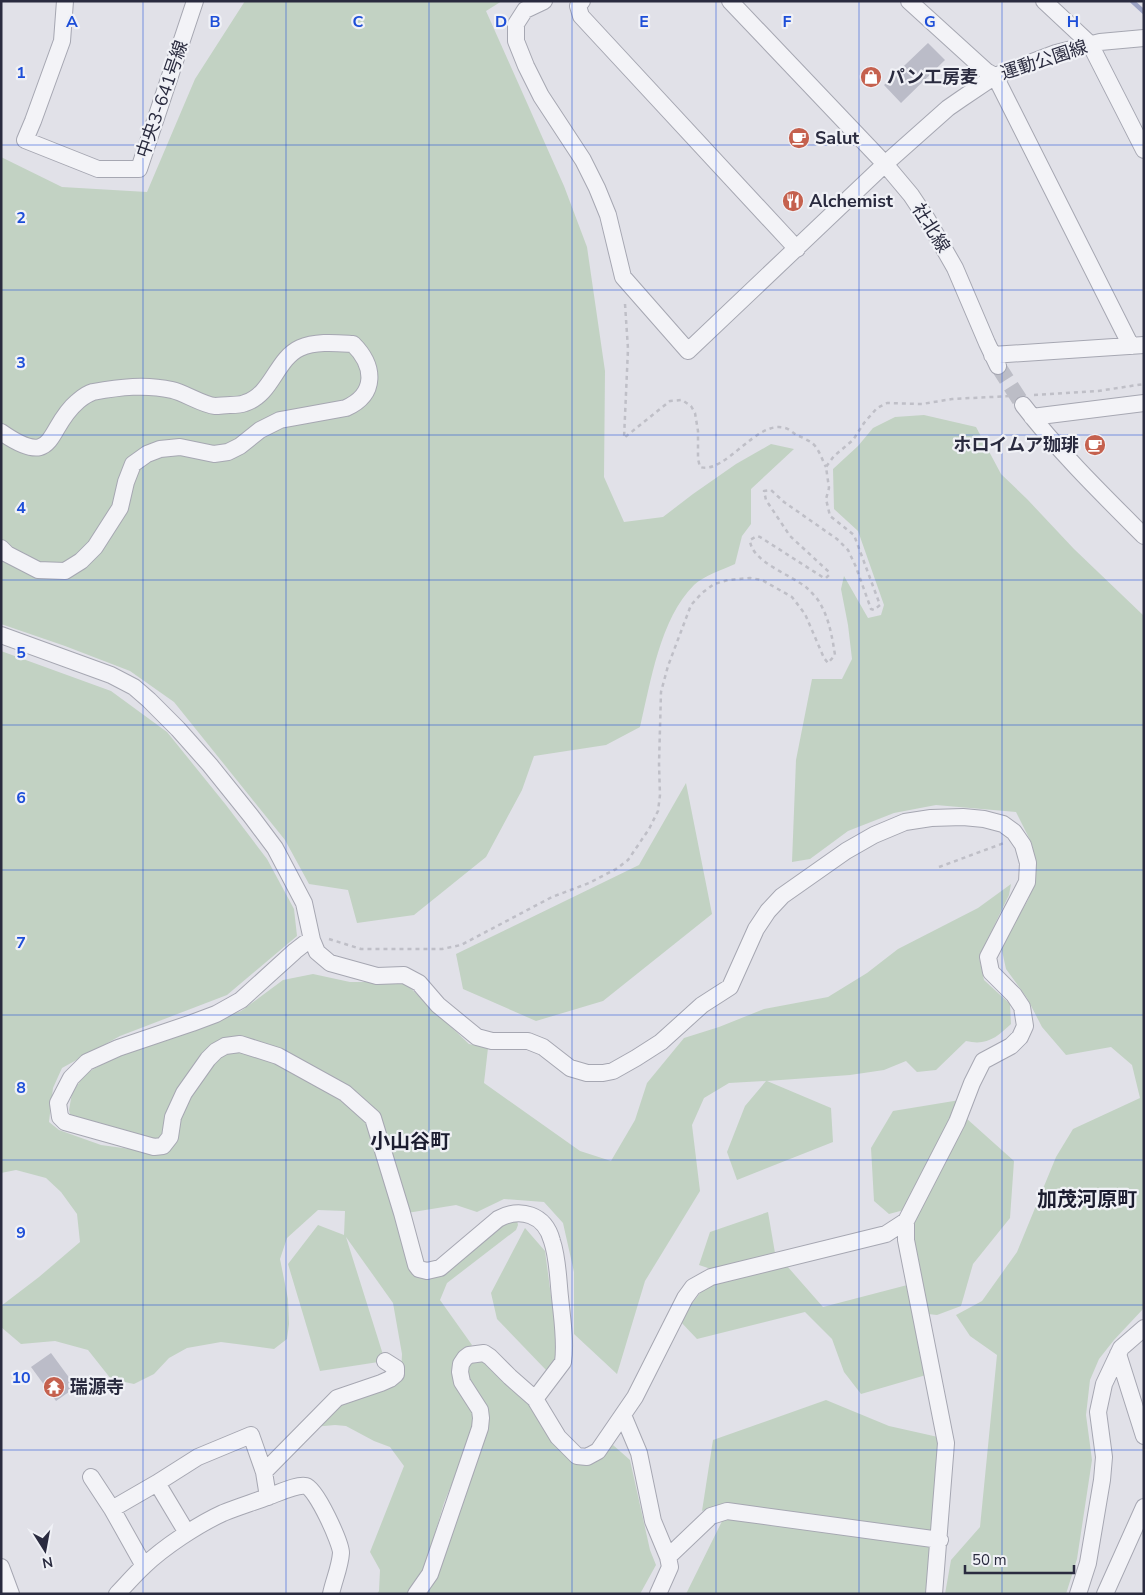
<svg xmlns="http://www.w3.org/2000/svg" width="1145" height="1595" font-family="'Nunito Sans','Noto Sans JP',sans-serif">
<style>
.green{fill:#c2d2c3}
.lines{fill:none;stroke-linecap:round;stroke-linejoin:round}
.stream{stroke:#9ea5c6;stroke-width:4.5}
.building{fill:#bbbcc8}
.minor-tunnel{stroke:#bcbdc6;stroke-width:16;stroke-dasharray:16 8;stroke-linecap:butt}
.minor-casing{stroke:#a6a7b2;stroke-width:18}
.path{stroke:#bfbfc7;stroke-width:2.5;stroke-dasharray:4 4;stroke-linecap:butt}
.minor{stroke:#f3f3f7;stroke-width:16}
.grid{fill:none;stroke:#1d4ed8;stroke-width:1;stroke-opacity:0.55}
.labels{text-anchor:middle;stroke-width:4.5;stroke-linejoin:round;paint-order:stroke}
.street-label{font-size:18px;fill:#2a2b3f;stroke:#f0f1f6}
.poi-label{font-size:18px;font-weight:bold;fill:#2a2b3f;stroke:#f0f1f6;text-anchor:start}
.quarter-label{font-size:20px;font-weight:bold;fill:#1c1d30;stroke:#f0f1f6}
.grid-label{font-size:16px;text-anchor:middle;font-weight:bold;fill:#1d4ed8;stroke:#f0f1f6;stroke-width:4.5;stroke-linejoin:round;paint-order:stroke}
</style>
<rect width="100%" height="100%" fill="#e1e1e8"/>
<!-- green -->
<path class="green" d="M245,1H502L486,11L564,186L587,247L605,371L604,477L624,522L663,517L693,494L736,464L771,444L794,449L751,489V524L742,536L735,564C724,569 703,576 694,585C660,619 651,681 640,727L606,745L534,756L522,790L486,857L414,915L357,923L348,890L309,884L285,840L174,702L130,671L65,646L1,624V157L62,187L147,192L195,79Z
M924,415L976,427L1001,474L1027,499L1074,549L1144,616V1308L1114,1340L1099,1359L1090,1380L1086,1415L1092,1460L1077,1559L1066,1594H945L951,1560L980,1527L997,1355L970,1336L956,1315L982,1301L1017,1252L1056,1157L1073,1129L1140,1098L1132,1065L1111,1047L1066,1055L1042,1027L1027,998L1006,969L1001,946L1028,900L1036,875L1032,844L1016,812L936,805L894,813L848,831L810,859L792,862L796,760L812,679H842L852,659L848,625L841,589L844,576L868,618L881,615L884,605L858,531L834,509L833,469L858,446L873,428L895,417Z
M1,651L111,691L167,732L226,805L267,859L294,909L297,936L227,995L120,1036L62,1068L53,1088L49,1122L59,1130L101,1145L152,1152L180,1118L188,1097L217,1060L230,1051L241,1050L299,1071L369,1120L396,1207V1224L411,1268L416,1274L497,1224L517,1220L518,1225L516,1230L447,1283L440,1300L472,1345L459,1357L478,1419L444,1503L424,1570L408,1594H377L379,1591L380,1570L370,1552L404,1466L390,1447L374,1441L346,1426L335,1425L313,1427L338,1403L401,1375L402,1354L393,1303L346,1237L385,1361L320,1371L288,1264L318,1225L344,1235L345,1211L318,1210L287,1238L280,1259L288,1299L289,1324L287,1339L274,1349L221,1342L187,1348L169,1358L154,1374L134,1384L111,1379L88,1350L55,1341L21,1344L1,1327V1306L39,1277L80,1242L77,1214L61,1192L46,1178L16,1170L1,1173Z
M686,783L712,914L603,1001L536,1021L463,989L456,954L639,865Z
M1011,884L1009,895L979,957L984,980L1010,1004L1011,1024C997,1037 987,1046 966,1041L936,1070L917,1072L906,1061L884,1070L850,1075L767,1081L831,1108L833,1142L737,1180L727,1152L745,1106L766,1081L729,1083L704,1098L692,1125L700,1191L645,1281L617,1374L574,1334V1272L563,1223L544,1202L504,1199L477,1212L456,1205L407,1213L376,1117L347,1090L223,1043L160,1142L70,1115L69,1110L72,1093L85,1074L111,1059L196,1029L241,1011L283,980L313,974L350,982H404L469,1044L488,1048L484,1083L580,1151L611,1161L635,1120L647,1083L684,1038L719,1027L764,1009L828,997L867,973L898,949L978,908Z
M966,1099L904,1210L889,1214L874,1201L871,1148L893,1111Z
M966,1118L1014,1161L1010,1218L973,1264L961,1306L937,1315L928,1314L912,1226Z
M768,1212L775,1253L711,1269L699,1265L710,1232Z
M525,1228L545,1251L559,1356L546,1370L497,1319L491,1293Z
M787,1266L823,1307L915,1283L926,1375L861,1394L844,1372L832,1339L805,1312L697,1339L679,1320L708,1283Z
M483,1357L530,1402L552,1441L601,1457L613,1445L630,1460L650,1550L656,1565L640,1594H427L435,1579L483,1429L466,1380V1365Z
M826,1400L889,1426L938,1437L934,1533L718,1506L702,1511L713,1440Z
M727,1511L940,1540L930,1594H686Z"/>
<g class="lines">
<!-- stream -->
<path class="stream" d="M1132,1L1144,12"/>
</g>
<!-- building -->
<path class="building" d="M928,43L945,60L901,103L884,85Z
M51,1353L76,1387L56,1401L31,1367Z"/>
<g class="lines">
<!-- minor-tunnel -->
<path class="minor-tunnel" d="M998,366L1023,405"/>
<!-- minor casing -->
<g class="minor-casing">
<path id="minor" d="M65,1L62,41L33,121L25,140L98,169H139L195,1
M544,1L525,10L516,24V41L526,66L541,96L583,160L597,188L608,215L623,277L688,351L885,164L948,108L961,99L995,76L1056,53L1100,42L1144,38
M582,1L578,6L581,16L797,249
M730,1L885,164L911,195L927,219L955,268L987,343L998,366
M909,1L986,71L995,76L1131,346
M1044,1L1090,44L1144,150
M992,355L1144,345
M1023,405C1059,452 1102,494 1144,536
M1032,417L1144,403
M1,432C57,471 46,428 77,402C83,397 86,394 93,392C120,387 146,384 172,390C185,393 203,405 215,406C220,406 225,405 230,405C235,405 240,405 245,403C272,395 276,359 300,348C316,341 336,343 353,344C375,366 377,394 346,408L280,420L260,430L240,446L228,452L214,454L180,447L160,449L147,454L133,464L126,482L120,508L95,547L81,561L65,571L38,570L7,554L1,548
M1,635L111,675L134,687L149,700L178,729L210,765L251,816L275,848L304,903L312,940L317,952L330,963L377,976L404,975L419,983L438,1005L477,1037L492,1041H528L543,1047L570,1068L587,1073H603L613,1071L636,1058L661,1042L702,1005L730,987L756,929L768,911L782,896L846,851L874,835L905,822L931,818L963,817L984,819L1003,824L1014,832L1023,845L1028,863L1027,882L988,957L991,972L1014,995L1022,1007L1025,1026L1020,1037L1011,1046L983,1061L972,1083L957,1122L906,1221V1240L946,1443L934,1594
M312,940L304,944L295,951L241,1000L216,1014L192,1023L118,1048L87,1062L71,1078L58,1103L60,1117L65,1122L154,1147L163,1146L170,1137L173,1117L184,1093L208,1059L216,1051L225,1046L240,1044L278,1056L345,1093L373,1118L402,1213L416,1265L419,1269L427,1271L440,1268L498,1219C520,1207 545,1214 552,1241C558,1259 558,1279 560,1297C562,1318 566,1342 563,1362L535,1399
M1118,1354L1144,1436
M623,1415L639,1453L653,1521L668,1557L670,1567L658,1594
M91,1477L112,1509L144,1566
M268,1497L264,1472L337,1398L381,1383L390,1379L396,1374V1368L385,1361
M112,1509L157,1483
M187,1533L157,1483L198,1457L251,1435L264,1472
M668,1557L711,1516L727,1511L940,1540
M1,1567L11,1594
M117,1594C126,1585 134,1575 144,1566C164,1547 197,1525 223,1513C238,1507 254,1502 270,1496C279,1493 297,1484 306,1486C316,1488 341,1543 341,1553C340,1567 334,1580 331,1594
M416,1594L430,1574L480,1428L481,1418L480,1410L462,1382L460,1372L461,1364L465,1358L469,1355L484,1353L490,1357L510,1377L535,1399L558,1437L577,1456L587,1457L598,1451L635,1397L685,1298L693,1287L711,1277L886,1234L906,1221
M1078,1594L1088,1563L1102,1480L1104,1457L1098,1412L1104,1384L1121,1348L1144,1328
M1105,1594L1144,1507"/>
</g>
<!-- path -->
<path class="path" d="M625,304L628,349L624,438L670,401L682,400L691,406L695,413L698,431V459L700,467C725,475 757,419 785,428C789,429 792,432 795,434C801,437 808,440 812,443C819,448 822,460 826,467
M1034,395L1098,391L1144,384
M939,867L1004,843
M329,939L361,949H442L461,945L552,897L589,883L616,869L628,860L649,829L658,811L660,795L659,764L661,692L668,666L691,605L702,593L714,584L728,580L750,578L762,580L792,597L805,614L824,658L828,663L835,655C832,636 829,617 818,600C815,596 811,592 807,588C792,575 751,562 750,540L757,536L760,537L824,578H826L829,575V572L790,536L766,500L764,491L771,490L784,502L837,539L848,550L856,567L871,609L874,610L880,605L854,535L830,516L826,499L829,488L826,467L834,456L853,440L864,423L877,408L887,403L922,404L952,399L1011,396"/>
<!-- minor -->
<use href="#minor" class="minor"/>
</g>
<!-- grid -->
<path class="grid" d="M143,1V1594M286,1V1594M429,1V1594M572,1V1594M716,1V1594M859,1V1594M1002,1V1594M1,145H1144M1,290H1144M1,435H1144M1,580H1144M1,725H1144M1,870H1144M1,1015H1144M1,1160H1144M1,1305H1144M1,1450H1144"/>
<!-- icons -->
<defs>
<g id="shop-disc" transform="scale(1.125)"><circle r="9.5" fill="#c5614e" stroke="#f0f1f6"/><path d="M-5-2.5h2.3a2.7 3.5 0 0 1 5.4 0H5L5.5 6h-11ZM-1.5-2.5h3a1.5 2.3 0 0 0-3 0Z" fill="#fff"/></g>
<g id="cafe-disc" transform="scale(1.125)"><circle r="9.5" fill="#c5614e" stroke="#f0f1f6"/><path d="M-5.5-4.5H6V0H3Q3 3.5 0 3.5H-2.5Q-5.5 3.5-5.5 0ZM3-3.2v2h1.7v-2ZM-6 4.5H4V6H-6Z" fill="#fff"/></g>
<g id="restaurant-disc" transform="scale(1.125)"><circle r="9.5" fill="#c5614e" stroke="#f0f1f6"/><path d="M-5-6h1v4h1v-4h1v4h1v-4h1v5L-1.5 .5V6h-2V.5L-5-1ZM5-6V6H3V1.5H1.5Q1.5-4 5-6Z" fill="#fff"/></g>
<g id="temple-disc" transform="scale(1.125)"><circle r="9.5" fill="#c5614e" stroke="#f0f1f6"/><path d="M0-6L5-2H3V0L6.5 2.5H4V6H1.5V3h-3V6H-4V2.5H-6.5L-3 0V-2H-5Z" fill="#fff"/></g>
</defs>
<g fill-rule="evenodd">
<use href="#shop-disc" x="871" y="77"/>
<use href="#cafe-disc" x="799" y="138"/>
<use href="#restaurant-disc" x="793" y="201"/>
<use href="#cafe-disc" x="1095" y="445"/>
<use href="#temple-disc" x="54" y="1387"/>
</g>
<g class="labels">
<!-- street labels -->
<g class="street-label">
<text transform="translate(1044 60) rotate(-18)" y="6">運動公園線</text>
<text transform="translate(162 99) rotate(-71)" y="6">中央3-641号線</text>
<text transform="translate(931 228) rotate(58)" y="6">社北線</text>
</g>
<!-- poi labels -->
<g class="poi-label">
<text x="887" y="83">パン工房麦</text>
<text x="815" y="144">Salut</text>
<text x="809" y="207">Alchemist</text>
<text x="1079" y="451" text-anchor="end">ホロイムア珈琲</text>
<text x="70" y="1393">瑞源寺</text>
</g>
<!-- quarter labels -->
<g class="quarter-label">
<text x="410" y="1148">小山谷町</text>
<text x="1087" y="1206">加茂河原町</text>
</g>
</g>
<g class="grid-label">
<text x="72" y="27">A</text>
<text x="215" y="27">B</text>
<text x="358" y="27">C</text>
<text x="501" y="27">D</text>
<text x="644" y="27">E</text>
<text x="787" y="27">F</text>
<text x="930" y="27">G</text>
<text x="1073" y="27">H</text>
<text x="21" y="78">1</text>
<text x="21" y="223">2</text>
<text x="21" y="368">3</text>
<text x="21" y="513">4</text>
<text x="21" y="658">5</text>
<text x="21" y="803">6</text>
<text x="21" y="948">7</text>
<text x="21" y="1093">8</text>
<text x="21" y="1238">9</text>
<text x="21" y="1383">10</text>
</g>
<!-- border -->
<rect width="1145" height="1595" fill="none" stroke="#2a2b3f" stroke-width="5"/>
<!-- north arrow -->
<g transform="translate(45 1550) rotate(169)" stroke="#f0f1f6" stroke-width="4" paint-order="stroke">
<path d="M0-4L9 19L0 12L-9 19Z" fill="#2a2b3f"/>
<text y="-8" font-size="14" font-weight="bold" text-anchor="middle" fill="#2a2b3f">N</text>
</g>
<!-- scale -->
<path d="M965 1565v8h109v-8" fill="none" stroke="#2a2b3f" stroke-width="2.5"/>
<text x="972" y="1565" font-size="15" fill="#2a2b3f" stroke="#f0f1f6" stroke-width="4" paint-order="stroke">50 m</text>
</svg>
